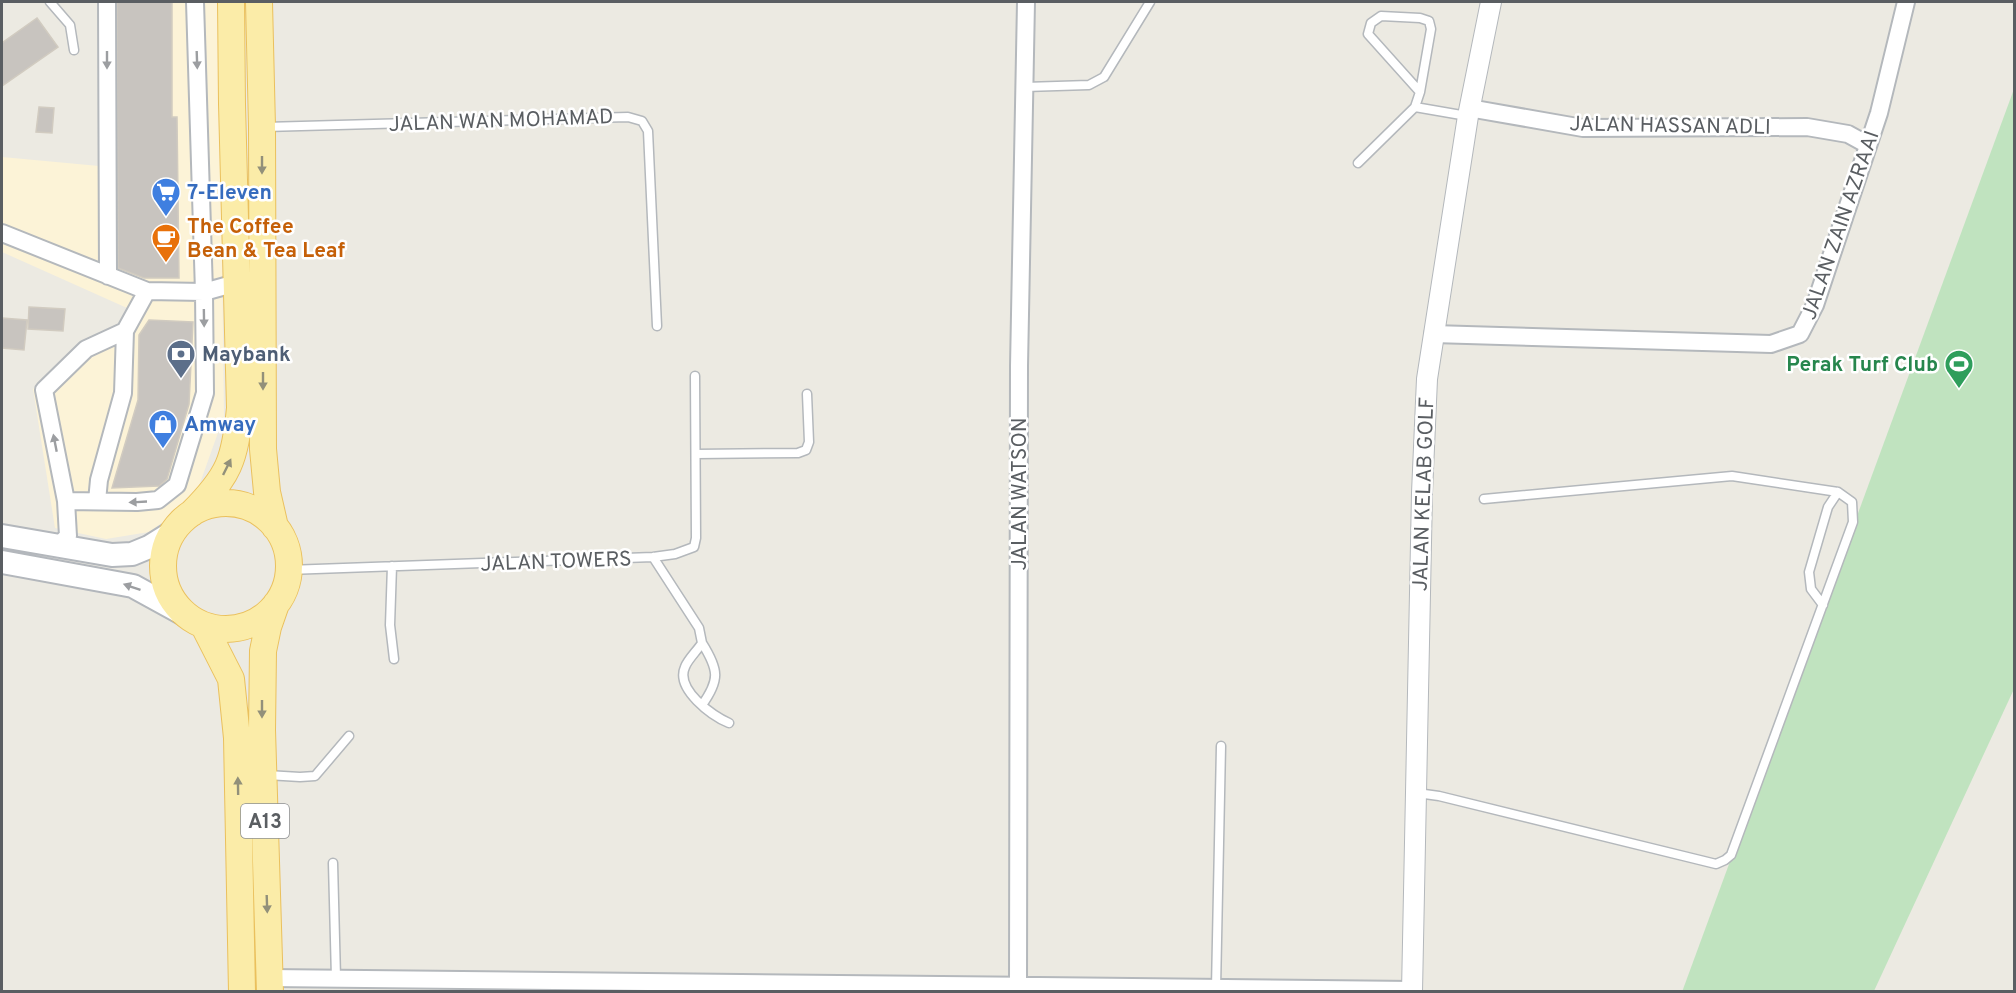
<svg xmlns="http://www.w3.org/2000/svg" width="2016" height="993" font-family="Overpass,sans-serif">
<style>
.commercial{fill:#fcf3d7}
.green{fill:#c0e3bf}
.building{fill:#c8c4bf;stroke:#d1cbc0;stroke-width:1.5}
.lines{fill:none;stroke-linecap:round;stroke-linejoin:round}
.service-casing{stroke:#b4b8bc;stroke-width:11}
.minor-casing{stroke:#b4b8bc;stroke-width:20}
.tertiary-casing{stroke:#b4b8bc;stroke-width:22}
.secondary-casing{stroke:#b3b7bc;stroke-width:26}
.primary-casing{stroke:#eac05d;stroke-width:28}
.service{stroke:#fff;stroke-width:8}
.minor{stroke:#fff;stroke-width:16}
.tertiary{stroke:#fff;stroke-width:20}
.secondary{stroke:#fff;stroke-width:22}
.primary{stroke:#fbeca8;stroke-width:26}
.oneway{fill:#9c9ea1}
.oneway2{fill:#92907a}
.labels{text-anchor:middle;stroke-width:5;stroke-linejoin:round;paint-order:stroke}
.shield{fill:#fff;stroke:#8c8e91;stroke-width:1.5}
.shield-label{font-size:20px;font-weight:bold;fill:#5a5e62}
.street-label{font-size:21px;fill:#5a5e62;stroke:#fff}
.shop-label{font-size:21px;font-weight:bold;fill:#366cbe;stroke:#fff;text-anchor:start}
.food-label{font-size:21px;font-weight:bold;fill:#c56008;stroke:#fff;text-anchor:start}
.service-label{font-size:21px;font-weight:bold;fill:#4e5e75;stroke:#fff;text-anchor:start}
.leisure-label{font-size:21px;font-weight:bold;fill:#27864d;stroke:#fff;text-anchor:end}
</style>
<rect width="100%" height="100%" fill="#eceae2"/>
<!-- commercial -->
<path class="commercial" d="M98,2H219L224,416L194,500L149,532L106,539L55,528L33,389L136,312L2,252V157L99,166Z"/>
<!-- green -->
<path class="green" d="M2014,89V689L1874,991L1682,992Z"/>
<!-- building -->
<path class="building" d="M117,2H172V117H177L179,278H144L118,268Z
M37,18L58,47L2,86V43Z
M39,107L54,108L52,133L36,132Z
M29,307L65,309L63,331L28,329Z
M2,318L27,320L24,350L2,348Z
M149,320L193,322L189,404L167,479L159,486L112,488L138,400L139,335Z"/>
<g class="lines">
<!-- service casing -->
<g class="service-casing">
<path id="service" d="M50,2L70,25L74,50
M1025,87L1089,85L1104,77L1150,2
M1415,107L1420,92L1368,34L1371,23L1381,16L1420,18L1429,21L1431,29L1420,92
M265,127L628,117L642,121L648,131L657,326
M1358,163L1415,107L1467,116
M696,454L798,453L806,450L809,442L807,394
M653,557L699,628L702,643C697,651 688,659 685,667C675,689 712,716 729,723
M392,566L390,625L394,659
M288,570L653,557L675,554L694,547L696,538L695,376
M1823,605L1811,589L1809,572L1828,507L1838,492
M702,705C720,680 719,670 702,643
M267,775L300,777L315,776L349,736
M1417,793L1439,796L1716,864L1725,860L1731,855L1853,522L1852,502L1838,492L1732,476L1484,499
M333,863L336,978
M1216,988L1221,746"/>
</g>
<!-- minor casing -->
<g class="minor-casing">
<path id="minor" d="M107,2L108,276
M1469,108L1583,128L1807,127L1848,134L1868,145
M2,233L147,291L204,292L236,283
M1433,334L1771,344L1800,334L1815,305L1879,113L1906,2
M66,501L137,502L158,500L177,485L205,393L204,292L195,2
M97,501L99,480L123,393L125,331
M53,545L62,542L68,536L66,501L44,390L86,349L125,331L147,291
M269,978L1413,990
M1018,986L1019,366L1026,2"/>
</g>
<!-- tertiary casing -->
<g class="tertiary-casing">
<path id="tertiary" d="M1412,992L1422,493L1427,379L1468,116L1491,2"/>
</g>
<!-- secondary casing -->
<g class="secondary-casing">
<path id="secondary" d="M2,536L112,555L132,554L149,547L173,532
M2,562L133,586L184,614"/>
</g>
<!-- primary casing -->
<g class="primary-casing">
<path id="primary" d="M259,2L262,127L263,449L267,492L275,527
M163 566a63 63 0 1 1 126 0a63 63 0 1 1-126 0Z
M192,513C229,476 235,460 240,408L232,104L231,2
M204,626L231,679L237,738L242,992
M270,992L262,730L263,651L268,627L276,604"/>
</g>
<!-- service -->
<use href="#service" class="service"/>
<!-- minor -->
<use href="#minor" class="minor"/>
<!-- tertiary -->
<use href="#tertiary" class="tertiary"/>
<!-- secondary -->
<use href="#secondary" class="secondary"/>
<!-- primary -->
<use href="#primary" class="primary"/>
</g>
<!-- one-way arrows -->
<defs><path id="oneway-solid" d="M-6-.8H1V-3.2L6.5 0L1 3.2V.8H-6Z" transform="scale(1.5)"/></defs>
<g class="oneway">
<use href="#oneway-solid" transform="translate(107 60) rotate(90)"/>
<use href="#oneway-solid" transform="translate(197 60) rotate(88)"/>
<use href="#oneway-solid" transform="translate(204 318) rotate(89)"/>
<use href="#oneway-solid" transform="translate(55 443) rotate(-101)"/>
<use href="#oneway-solid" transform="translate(138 502) rotate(177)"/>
<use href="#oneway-solid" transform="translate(132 587) rotate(-161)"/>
</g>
<g class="oneway2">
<use href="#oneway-solid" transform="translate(262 165) rotate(90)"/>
<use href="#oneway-solid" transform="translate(263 381) rotate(90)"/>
<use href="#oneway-solid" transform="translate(227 467) rotate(-64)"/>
<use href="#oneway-solid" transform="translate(262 709) rotate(90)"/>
<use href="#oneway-solid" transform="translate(238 786) rotate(-91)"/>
<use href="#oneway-solid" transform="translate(267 904) rotate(88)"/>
</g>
<!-- icons -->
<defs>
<g id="supermarket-pin" transform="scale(1.5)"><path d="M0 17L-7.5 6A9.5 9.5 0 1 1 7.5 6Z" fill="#3f7fe0" stroke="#fff"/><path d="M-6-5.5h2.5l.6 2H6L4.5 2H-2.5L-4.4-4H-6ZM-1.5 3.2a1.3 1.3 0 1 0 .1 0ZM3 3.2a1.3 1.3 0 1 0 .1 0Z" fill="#fff"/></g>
<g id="cafe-pin" transform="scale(1.5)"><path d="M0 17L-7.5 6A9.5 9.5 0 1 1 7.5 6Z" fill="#e8710a" stroke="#fff"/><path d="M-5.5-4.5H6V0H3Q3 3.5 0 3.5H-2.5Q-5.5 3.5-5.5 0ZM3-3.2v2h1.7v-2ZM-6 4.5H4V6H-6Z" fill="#fff"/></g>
<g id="bank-pin" transform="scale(1.5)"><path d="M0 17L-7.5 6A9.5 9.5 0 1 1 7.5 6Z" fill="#5c6f8a" stroke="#fff"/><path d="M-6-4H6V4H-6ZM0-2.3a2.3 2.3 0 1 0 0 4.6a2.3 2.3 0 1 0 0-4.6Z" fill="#fff"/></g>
<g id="stadium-pin" transform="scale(1.5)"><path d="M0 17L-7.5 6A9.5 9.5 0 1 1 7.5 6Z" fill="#2e9e5b" stroke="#fff"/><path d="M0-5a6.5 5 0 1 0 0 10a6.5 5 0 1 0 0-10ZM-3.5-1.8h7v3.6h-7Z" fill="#fff"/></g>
<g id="shop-pin" transform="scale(1.5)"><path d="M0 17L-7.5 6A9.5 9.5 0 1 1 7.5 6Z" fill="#3f7fe0" stroke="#fff"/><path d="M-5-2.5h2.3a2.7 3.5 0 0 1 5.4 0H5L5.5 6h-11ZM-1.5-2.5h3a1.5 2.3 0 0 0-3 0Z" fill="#fff"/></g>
</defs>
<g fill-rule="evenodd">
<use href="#supermarket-pin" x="166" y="192"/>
<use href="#cafe-pin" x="166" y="238"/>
<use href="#bank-pin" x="181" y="354"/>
<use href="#stadium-pin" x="1959" y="364"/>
<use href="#shop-pin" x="163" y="424"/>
</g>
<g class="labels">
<!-- shield labels -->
<rect class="shield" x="241" y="804" width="48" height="34" rx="4.5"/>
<g class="shield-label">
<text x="265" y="828">A13</text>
</g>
<!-- street labels -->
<g class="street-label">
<text transform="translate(501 120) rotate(-2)" y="7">JALAN WAN MOHAMAD</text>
<text transform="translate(1670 125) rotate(1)" y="7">JALAN HASSAN ADLI</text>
<text transform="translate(1840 225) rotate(-71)" y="7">JALAN ZAIN AZRAAI</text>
<text transform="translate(1019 494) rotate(-90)" y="7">JALAN WATSON</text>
<text transform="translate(1423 494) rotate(-88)" y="7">JALAN KELAB GOLF</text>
<text transform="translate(556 561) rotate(-2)" y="7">JALAN TOWERS</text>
</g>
<!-- shop labels -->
<g class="shop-label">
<text x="187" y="199">7-Eleven</text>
<text x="184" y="431">Amway</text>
</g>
<!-- food labels -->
<g class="food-label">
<text x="187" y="233">The Coffee<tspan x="187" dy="24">Bean &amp; Tea Leaf</tspan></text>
</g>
<!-- service labels -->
<g class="service-label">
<text x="202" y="361">Maybank</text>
</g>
<!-- leisure labels -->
<g class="leisure-label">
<text x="1938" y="371">Perak Turf Club</text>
</g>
</g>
<!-- border -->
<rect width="2016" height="993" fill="none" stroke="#5a5e62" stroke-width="6"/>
</svg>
